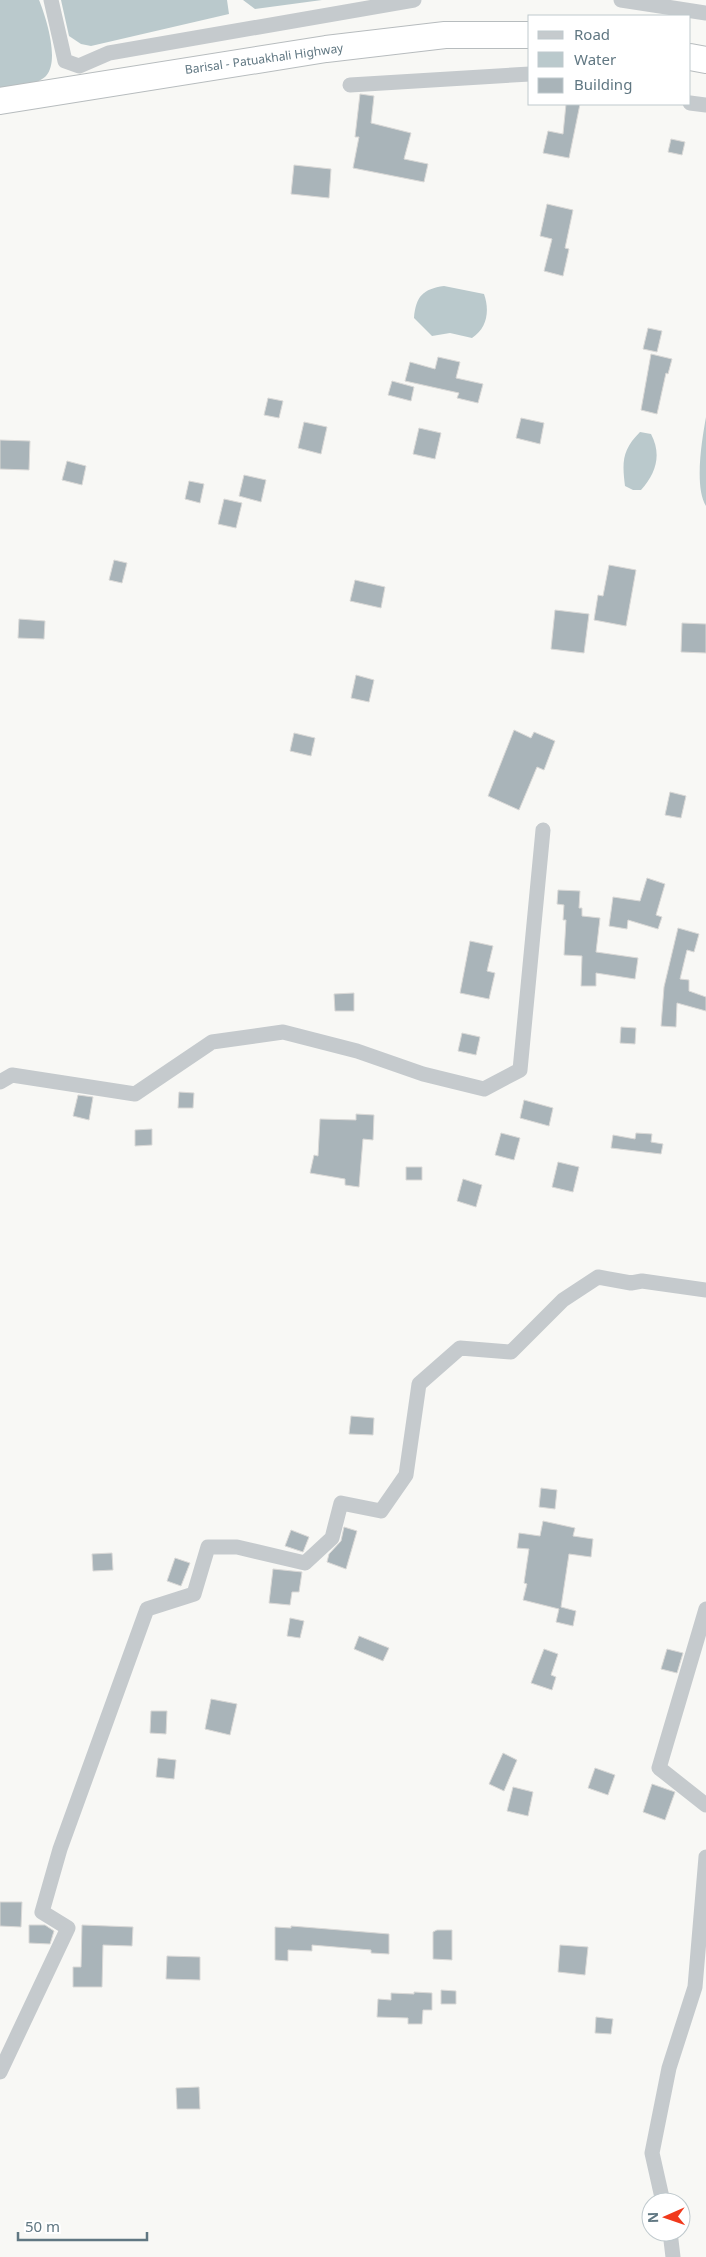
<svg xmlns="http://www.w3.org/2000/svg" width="706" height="2257" font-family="'Noto Sans',sans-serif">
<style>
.water{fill:#bac9cc}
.building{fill:#a9b4b9;stroke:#dad9d7}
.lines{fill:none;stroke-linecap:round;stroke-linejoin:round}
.trunk-casing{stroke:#b7bcbe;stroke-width:28}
.minor{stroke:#c5cacd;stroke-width:15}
.trunk{stroke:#fff;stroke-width:26}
.labels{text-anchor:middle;stroke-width:5;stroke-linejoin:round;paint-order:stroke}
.street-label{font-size:12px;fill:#607782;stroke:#fff}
</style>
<rect width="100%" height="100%" fill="#f8f8f5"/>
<!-- water -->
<path class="water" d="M0,0H39C46,17 60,61 46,76C36,86 13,86 0,88Z
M61,0H227L229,14L91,46L81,44L69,36Z
M243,0H322L255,9Z
M444,286L484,294C490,311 487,328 472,338L450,333L432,336L414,318C416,296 423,289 444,286Z
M706,417V506C694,487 702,439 706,417Z
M640,432L651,434C662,455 656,473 641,490H633L625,486C622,462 622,450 640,432Z"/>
<!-- building -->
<path class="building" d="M360,94L374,96L371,123L411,133L404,159L428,164L424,182L353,168L359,137H355Z
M566,104H580L569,158L543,153L548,131L563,134Z
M671,139L685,142L682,155L668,152Z
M294,165L331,169L329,198L291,194Z
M547,204L573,210L565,248L569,249L563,276L544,271L552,239L540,236Z
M648,328L662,331L657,352L643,349Z
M651,354L672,359L668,374L666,373L657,414L641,410Z
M438,357L460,362L456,378L483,384L478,403L457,398L459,393L405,381L410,362L435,369Z
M392,381L414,387L411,401L388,395Z
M268,398L283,401L279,418L264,415Z
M521,418L544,423L540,444L516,438Z
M304,422L327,427L321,454L298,448Z
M419,428L441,433L435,459L413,454Z
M0,440L30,441L29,470L0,469Z
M67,461L86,466L82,485L62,480Z
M244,475L266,480L261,502L239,496Z
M189,481L204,484L200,503L185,499Z
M224,499L242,503L236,528L218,524Z
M114,560L127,563L122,583L109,580Z
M609,565L636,570L626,626L594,620L598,595L603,596Z
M355,580L385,587L381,608L350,601Z
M555,610L589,614L584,653L551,649Z
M19,619L45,621L44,639L18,638Z
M682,623L706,624V653L681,652Z
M356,675L374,680L369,702L351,698Z
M514,730L531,738L534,732L555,741L544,770L537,767L519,810L488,796Z
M294,733L315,738L311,756L290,751Z
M670,792L686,796L681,818L665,815Z
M647,878L665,884L656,915L662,917L658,929L628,920L627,929L609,926L613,897L640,901Z
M558,890L580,891L579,908H582V916L600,918L596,952L638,958L635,979L596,973V986H581L582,956L564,955L566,920H563L564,905L557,904Z
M678,928L699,934L694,952L687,950L680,979L689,980V991L706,997V1011L677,1003L676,1027L661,1026L664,987Z
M470,941L493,946L487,971L495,973L489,999L460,993Z
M354,993V1011H335L334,994Z
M621,1027L636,1028L635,1044L620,1043Z
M462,1033L480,1037L476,1055L458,1051Z
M179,1092L194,1093L193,1108H178Z
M78,1095L93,1097L89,1120L73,1116Z
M524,1100L553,1108L549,1126L520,1118Z
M356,1114L374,1115L373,1140L363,1139L359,1187L345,1185V1179L310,1173L314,1155L318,1156L320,1119L356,1120Z
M152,1129V1145L135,1146V1130Z
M501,1133L520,1138L514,1160L495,1155Z
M636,1133L652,1134L651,1142L663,1144L661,1154L611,1148L613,1135L635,1139Z
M558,1162L579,1167L573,1192L552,1187Z
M406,1167H422V1180H406Z
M463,1179L482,1185L476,1207L457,1201Z
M351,1416L374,1418L373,1435L349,1434Z
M541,1488L557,1490L555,1509L539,1507Z
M543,1521L575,1528L573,1536L593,1539L591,1557L569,1554L561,1607L576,1611L573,1626L556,1622L559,1609L523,1600L527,1584L524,1583L529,1549L517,1548L519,1533L540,1536Z
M344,1527L357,1531L346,1569L327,1562L329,1554L341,1541Z
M291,1530L309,1537L303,1552L285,1546Z
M112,1553L113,1570L93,1571L92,1554Z
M175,1558L190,1563L181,1586L167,1581Z
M273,1569L302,1572L299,1592H292L290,1605L269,1603Z
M290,1618L304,1621L300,1638L287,1636Z
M359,1636L389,1648L383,1661L354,1649Z
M544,1649L558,1654L551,1675L556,1677L552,1690L531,1683Z
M667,1649L683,1653L677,1673L661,1669Z
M211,1699L237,1704L230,1735L205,1729Z
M151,1711H167L166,1734L150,1733Z
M503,1753L517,1760L504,1791L489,1784Z
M158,1758L176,1760L174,1779L156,1777Z
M595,1768L615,1775L608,1795L588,1788Z
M652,1784L675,1792L665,1820L643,1812Z
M513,1787L533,1792L528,1816L507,1811Z
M0,1902H22L21,1927L0,1926Z
M29,1925H45L54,1931L50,1944L29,1943Z
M82,1925L133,1927L132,1946L103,1945L102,1987H73V1967H81Z
M291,1926L389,1934V1954L371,1953V1950L312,1945V1951L288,1950V1961L275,1960V1927L291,1928Z
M437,1930H452V1960L433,1959V1932Z
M560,1945L588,1947L585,1975L558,1972Z
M167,1956L200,1957V1980L166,1979Z
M441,1990L456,1991V2004H441Z
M414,1992L432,1993V2010H423L422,2024H408V2018L377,2017L378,1999L391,2000V1993L414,1994Z
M596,2017L613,2019L611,2034L595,2033Z
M199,2087L200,2109H177L176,2088Z"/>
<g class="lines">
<!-- trunk casing -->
<g class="trunk-casing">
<path id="trunk" d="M690,57L706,60
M0,101L326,49L445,35H530"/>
</g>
<!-- minor -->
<path class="minor" d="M51,0L65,61L79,66L109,53L414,0
M621,0L706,13
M350,85L530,74
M690,103L706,105
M0,1082L12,1075L135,1094L212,1042L283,1032L357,1051L423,1074L484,1089L520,1070L543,830
M706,1609L659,1768L706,1805
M0,2072L68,1928L42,1912L60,1849L147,1609L194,1594L208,1547H237L305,1563L332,1538L341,1503L381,1511L406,1475L419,1384L460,1348L511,1352L563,1300L598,1277L631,1283L642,1281L706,1290
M663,2202L652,2153L669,2068L695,1987L706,1857
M670,2232L673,2257"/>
<!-- trunk -->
<use href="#trunk" class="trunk"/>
</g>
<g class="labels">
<!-- street labels -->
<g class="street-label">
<text transform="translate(264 59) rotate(-8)" y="4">Barisal - Patuakhali Highway</text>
</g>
</g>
<!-- legend -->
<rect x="528" y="15" width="162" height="90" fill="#ffffff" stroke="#bfc9cd"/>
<rect x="538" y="31" width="25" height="8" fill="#c5cacd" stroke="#bfc9cd"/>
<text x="574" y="40" font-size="15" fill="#607782">Road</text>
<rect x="538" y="52" width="25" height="15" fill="#bac9cc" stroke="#bfc9cd"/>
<text x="574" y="65" font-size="15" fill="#607782">Water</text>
<rect x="538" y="78" width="25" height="15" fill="#a9b4b9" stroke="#bfc9cd"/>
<text x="574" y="90" font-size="15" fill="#607782">Building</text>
<!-- north arrow -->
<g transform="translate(666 2217) rotate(268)"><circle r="24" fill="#ffffff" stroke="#bfc9cd"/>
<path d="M0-4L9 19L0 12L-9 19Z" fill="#f1391c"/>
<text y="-8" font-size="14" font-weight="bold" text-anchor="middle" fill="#607782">N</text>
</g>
<!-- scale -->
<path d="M18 2232v8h129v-8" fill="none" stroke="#607782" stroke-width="2.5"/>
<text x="25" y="2232" font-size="15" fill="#607782" stroke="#ffffff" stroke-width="4" paint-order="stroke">50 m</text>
</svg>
